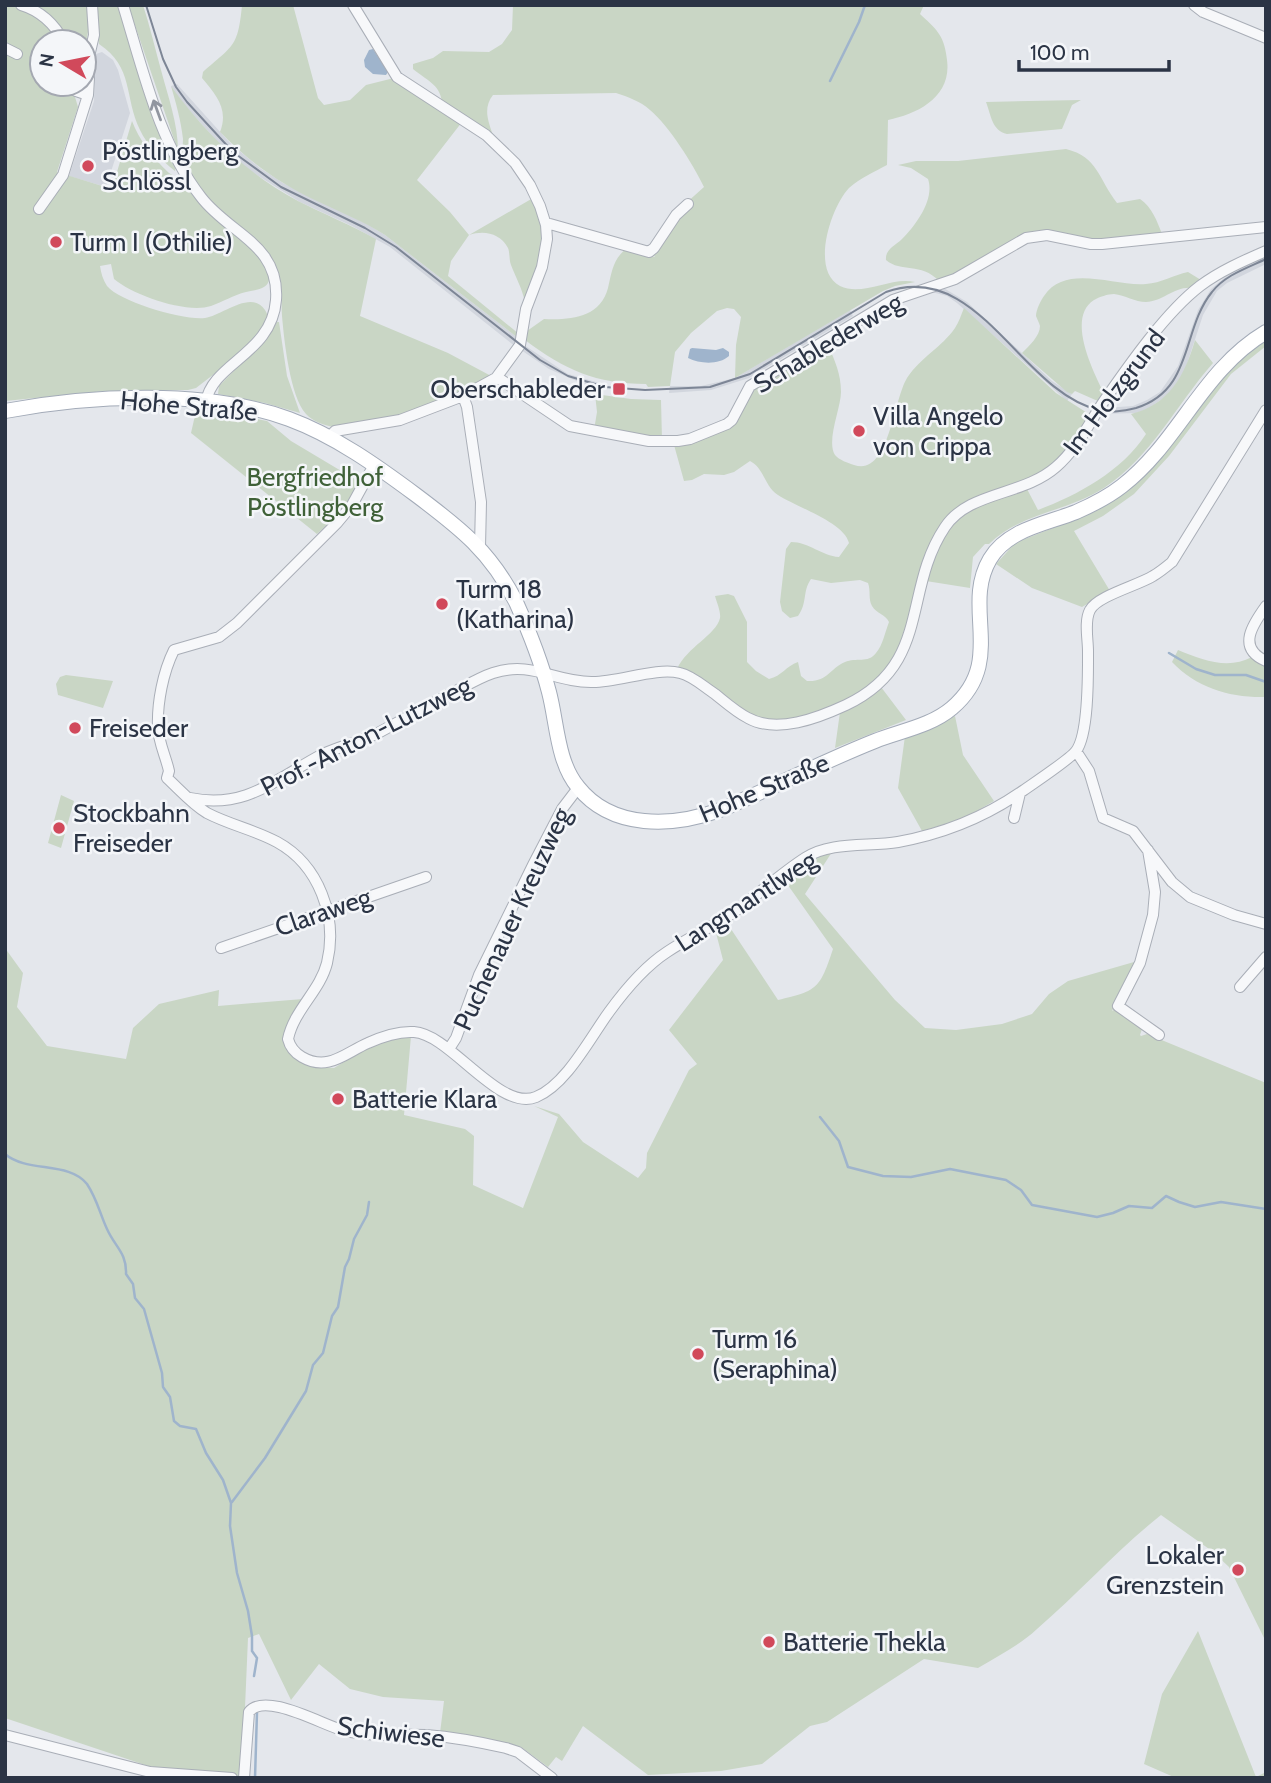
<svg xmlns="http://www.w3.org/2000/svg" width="1271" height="1783" font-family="Cabin,sans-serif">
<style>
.built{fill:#d2d6de}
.green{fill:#c9d6c5}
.water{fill:#9fb4cc}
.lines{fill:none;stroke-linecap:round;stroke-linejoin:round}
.stream{stroke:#9fb4cc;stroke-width:2.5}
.minor-casing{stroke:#a9aeb7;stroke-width:12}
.major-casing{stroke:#a3abb8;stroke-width:16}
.minor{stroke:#f7f8fa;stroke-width:10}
.major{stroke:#fff;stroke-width:14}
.tram{stroke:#7d8696;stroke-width:2}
.oneway{stroke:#9196a0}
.poi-dot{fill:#d1495b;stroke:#f4f6f9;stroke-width:2.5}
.labels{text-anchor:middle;stroke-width:5;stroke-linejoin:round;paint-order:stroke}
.poi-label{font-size:26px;fill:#2b3445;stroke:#f4f6f9;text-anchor:start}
.street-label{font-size:26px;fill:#2b3445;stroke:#f4f6f9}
.park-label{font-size:26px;fill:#3f6138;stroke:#f4f6f9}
</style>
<rect width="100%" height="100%" fill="#e4e7ec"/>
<!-- built -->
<path class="built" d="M102,52L113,60L118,70L130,113L106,187L69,176L94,101L95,58L96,54Z
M177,84L231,144L260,168L283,183L367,224L385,235L518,338L516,347L390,247L352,226L300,202L249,170L218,142L185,106L171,86Z
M1266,256V264L1227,283L1217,291L1203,315L1184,373L1169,394L1148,409L1136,413L1100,414L1104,408L1133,406L1147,400L1160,392L1178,366L1198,310L1211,289L1230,273Z
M942,287L967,302L1052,381L1072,394L1067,401L957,303L947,296L928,291Z
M850,310L853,316L749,378L711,390L669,393L670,386H701L735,378Z
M524,345L568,374L603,384L602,392L549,369L521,350Z"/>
<!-- green -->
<path class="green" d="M30,5H88L89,26L84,55V83V42H68Z
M96,5H119L176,167L175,171C162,161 147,145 140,130C124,97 134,67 99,44Z
M128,5H143C150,27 155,48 161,70C168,97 178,123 178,151Z
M242,5H293L318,98L324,105L350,100L366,85L394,78L462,122L417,180L450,212L469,235L533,198L543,231L541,261L525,302C522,288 516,278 511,265C509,260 510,253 508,248C500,233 484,230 469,235L451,261L448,276L519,334L518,338L385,235C363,221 340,212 317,201C280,184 248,161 220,132C229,109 216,95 202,78L203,72C233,45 238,48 242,5Z
M513,5H924L920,14C926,20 934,26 939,34C944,41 946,51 947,60C952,97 918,114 888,120L887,165C874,172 860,178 849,188C831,207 810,270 840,286C863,297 891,276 915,282L895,286L883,291L735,378L736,345L741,317L734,309L727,308L717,311L691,333L675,352L670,386L648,387L646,384C596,384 565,370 525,340L527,331L544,319C571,320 600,318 608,288C612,271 613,259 627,248L655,257L649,248L675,213L704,187C693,164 669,126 650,110C640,101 628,97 616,93L493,95C482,109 489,123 494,138L442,102C440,84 426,80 413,69V64L433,58L443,51L489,52L502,44L512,30Z
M5,6C36,8 43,19 59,42H42V84H64L75,97L78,107L57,172L112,189L132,121C139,140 153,158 169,173C173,176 179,178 183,181C190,187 193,196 199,203C203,208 209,213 214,218C232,233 265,250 269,276C271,289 255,290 246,292C233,295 223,302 211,306C186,314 133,295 114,279L111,264L100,266C101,273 103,280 107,286C120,302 185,321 205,318C222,316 251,289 265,310C269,316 268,320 266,326L231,361L196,388L188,390L105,391L5,401Z
M171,86C205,133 247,174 298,201C324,214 351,225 376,239L360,316L448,353L493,377L412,413L335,427C325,426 312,421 306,414C290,397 284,339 282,316C281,301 283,287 278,273C266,236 228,226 207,196C200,186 187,172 183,160C181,154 183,145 183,139C181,121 176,103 171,86Z
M1081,100L1072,105L1062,129L1007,134C992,131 991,115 986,102Z
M1066,149C1098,157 1098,178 1117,203L1140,199C1152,207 1157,221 1162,234L1104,241L1017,238L975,263L939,281C921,262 901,273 886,260C885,249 895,246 902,239C916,225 935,199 928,179L911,168L898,165L916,161H958Z
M1188,272L1201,280L1192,288C1175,286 1162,302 1146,302C1135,302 1125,295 1114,294C1108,294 1099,297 1094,300C1066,318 1093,371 1105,395L1100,402L1075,391L1072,394L1067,392L1022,353C1029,346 1040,336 1040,326C1039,322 1037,319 1036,316C1036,310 1041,300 1044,296C1066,263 1115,287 1146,284C1161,283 1174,275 1188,272Z
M964,308L1056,393L1092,416L1083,433L1049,469L1009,489L944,525L895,660L859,696L799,719L759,720L677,669C687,647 716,635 720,618C721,612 717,603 715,596L728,594L734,596L747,622V662L756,671L769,679C782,676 786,666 798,662L801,676L807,681C828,682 829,669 845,662C856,657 868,664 876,653C883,645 885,632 889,622C885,614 877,614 872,606C868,599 871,591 868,583L860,580L831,583L811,579C802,592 808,602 798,616L790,618L782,611L780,602L786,549L791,542C809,542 822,556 839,557L849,543C844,522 796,507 778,495C765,487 764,468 750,461L734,472L724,475L704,474L692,480L684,481L674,445L706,438L729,428L755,387L828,345C835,361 841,374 841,392C841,408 826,441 835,455C839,460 848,463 854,465C889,477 893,401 907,378C921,357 942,347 955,328C959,322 961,315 964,308Z
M277,322H279L287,376L300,413L265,403L218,394L219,386L268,336Z
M1266,339V346L1231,374L1169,456L1134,494L1103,516L1074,531L1110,591L1082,607L1032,588L996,564L1015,543L1086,515L1236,361Z
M1195,340L1213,363C1176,405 1152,456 1104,488C1067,512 1020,513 989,544H985L973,557L970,588L926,581C932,555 946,522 970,508C987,499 1009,495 1027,489L1038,510C1078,495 1122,471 1146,434L1131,414C1169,405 1185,375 1195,340Z
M595,394L631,399L661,400L662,440L594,430L597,412Z
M196,411L237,415L267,421L291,441L358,481C354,502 332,521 317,534L191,433Z
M1178,650C1202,660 1228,670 1252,657L1266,666V697C1230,698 1197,688 1172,662Z
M66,675L113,681L103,708L58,695L56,684L60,677Z
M881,687L906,720L835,748L840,712Z
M955,716L963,755L994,801L963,819L922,831L898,788L905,736Z
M61,795L74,801L61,848L48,843Z
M832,852L805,894L895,1000L925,1028L956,1030L1002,1024L1032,1014L1049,994L1068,981L1134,962L1112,1011L1117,1008L1142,1029L1140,1035L1141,1036L1147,1034L1266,1083V1642L1229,1567L1212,1551L1161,1515C1117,1550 1080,1592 1037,1629C1020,1645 998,1656 978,1668L924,1659L827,1722L810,1726L762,1764L721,1771L648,1775L583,1726L562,1761L556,1757L548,1767L521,1747L440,1733L444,1701L383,1697L350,1689L319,1664L291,1700L259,1634L248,1638L242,1777L189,1773L172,1774L5,1718V948L23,973L17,1007L47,1046L126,1059L133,1028L159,1004L219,990L218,1006L303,999L285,1043L292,1055L320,1067L334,1068L375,1043L411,1036L404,1115L465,1129L474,1136L473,1185L523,1208L558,1117L534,1106L559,1114L583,1142L638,1178L646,1168L647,1153L689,1070L697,1064L669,1030L723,960L715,929L727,923L778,1000C818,991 820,988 833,949L785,881L815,855Z
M1198,1631L1256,1777L1266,1772V1778H1176L1144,1764L1162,1694Z"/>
<!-- water -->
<path class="water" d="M373,49L388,72L386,75L373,74L365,67L364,60L369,50Z
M692,348L716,350L723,348L729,352V356C719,365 700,364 688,358L690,349Z"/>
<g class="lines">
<!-- stream -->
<path class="stream" d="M830,81L859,22L865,5
M1169,653L1196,669L1215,675H1246L1266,682
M820,1117L839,1141L848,1167L883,1176L911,1177L950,1169L1006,1180L1021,1190L1032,1205L1097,1217L1113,1213L1129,1206L1152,1208L1166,1196L1179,1202L1195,1207L1221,1202L1266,1209
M5,1154C27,1173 69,1161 87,1184C97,1199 100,1214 107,1229C115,1247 127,1253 126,1274L133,1284L135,1298L144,1309L162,1373L163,1387L170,1397L174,1421L180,1426L196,1429L206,1453L223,1480L231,1503L230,1526L237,1573L248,1611L252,1636V1651L257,1658L254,1676
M232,1502L265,1458L306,1391L313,1365L323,1353L332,1316L338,1307L345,1267L349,1259L354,1239L367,1215L369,1202
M255,1778L257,1712"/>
<!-- minor casing -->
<g class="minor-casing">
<path id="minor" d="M21,5C41,11 54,23 64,42
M123,5C143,70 159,143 201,197C229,234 280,244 276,300C272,354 212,363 206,402
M1194,5L1203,12L1266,38
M5,48L17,54
M88,61L94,35L92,5
M67,84L76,91L88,95
M39,209L63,175L88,95L89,78
M546,225L550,224L649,252L654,248L676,215L688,204
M497,377L570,426L649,441H678L690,439L727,424L732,420L750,386L893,300L955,279L1026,238L1047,235L1091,244H1102L1266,227
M463,396L467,407L481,502L480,547
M328,438L335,431L400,420L463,396L496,378L520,345L526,309L542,267L547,239L546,225L540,206L530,185L515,163L486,135L397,77L353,5
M374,465L352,505L337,523L237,623L219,637L174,650C163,672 157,703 158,727C158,741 166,757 169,771L167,778C180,790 192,804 207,813C230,825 255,830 277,842C319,865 338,917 327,963C320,991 294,1010 288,1039C290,1047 295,1053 302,1057C328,1072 345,1053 368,1043C381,1037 399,1031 414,1032C450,1034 499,1112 536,1097C566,1085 590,1038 609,1012C625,990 644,967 667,952C688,938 712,927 734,912C758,895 780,874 805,858C830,841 869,847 898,842C943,834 987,816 1024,790C1034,783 1070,759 1076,751C1089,734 1088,673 1088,651C1088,639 1084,621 1090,610C1097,596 1139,585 1153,576C1160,572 1166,567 1172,562L1266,410
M1266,606C1253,624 1236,648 1266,661
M1076,751L1089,771L1103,818L1133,831L1172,882L1190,897L1234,915L1266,924
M190,798C245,810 276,779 321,755C340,746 360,742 378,733C402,720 426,707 450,694C464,687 478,678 493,673C532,660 556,683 593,682C619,682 657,667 680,673C693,676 704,687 715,694C725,702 736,712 748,718C777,734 818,718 846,705C932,664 902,591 945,527C969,491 1023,496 1056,467C1077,449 1089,423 1104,401C1129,365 1166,312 1200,286C1220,271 1243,261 1266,251
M1014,818L1020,793
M1148,850L1155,892L1153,915L1140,963L1118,1006L1159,1035
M221,948L426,877
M1240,987L1266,957
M449,1049L456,1038L479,975L533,865L562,809L578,788
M5,1735L150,1772L232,1778
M244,1778L249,1712C265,1691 324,1726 345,1731C371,1737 399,1734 426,1735C452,1737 480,1742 506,1748L518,1752L552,1778"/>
</g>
<!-- major casing -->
<g class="major-casing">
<path id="major" d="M5,411C89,395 208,389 289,419C335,436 377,466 416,495C460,528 491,552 516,602C529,631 541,661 549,692C557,722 557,762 578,787C612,830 673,827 720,810C772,788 822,762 875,741C900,731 931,726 952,708C1007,661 961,608 990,559C1008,529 1046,524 1076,512C1092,505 1108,497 1122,486C1179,442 1202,370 1266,332"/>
</g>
<!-- minor -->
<use href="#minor" class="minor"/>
<!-- major -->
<use href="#major" class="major"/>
<!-- tram -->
<path class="tram" d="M146,5L163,59L176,87L187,102L233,152L281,187L365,228L396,247L540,360L568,376L605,387L645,390L710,387L750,374L886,292C979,259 1020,392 1099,410C1112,413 1123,411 1136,408C1194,390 1181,330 1212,292C1225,275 1247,268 1266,259"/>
</g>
<!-- one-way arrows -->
<defs><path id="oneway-shaft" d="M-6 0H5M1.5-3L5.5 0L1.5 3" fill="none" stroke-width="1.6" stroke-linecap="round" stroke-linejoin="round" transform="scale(1.75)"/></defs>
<use class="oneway" href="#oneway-shaft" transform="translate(157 110) rotate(-110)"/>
<!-- markers -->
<g class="poi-dot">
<circle cx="88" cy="166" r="7"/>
<circle cx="56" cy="242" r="7"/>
<rect x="612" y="382" width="14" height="14" rx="3.5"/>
<circle cx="859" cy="431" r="7"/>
<circle cx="442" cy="604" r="7"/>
<circle cx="75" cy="728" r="7"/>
<circle cx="59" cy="828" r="7"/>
<circle cx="338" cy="1099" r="7"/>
<circle cx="698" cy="1354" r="7"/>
<circle cx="1238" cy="1570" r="7"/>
<circle cx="769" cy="1642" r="7"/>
</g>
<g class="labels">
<!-- poi labels -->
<g class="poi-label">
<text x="102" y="160">Pöstlingberg<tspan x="102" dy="30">Schlössl</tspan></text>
<text x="70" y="251">Turm I (Othilie)</text>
<text x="605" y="398" text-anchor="end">Oberschableder</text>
<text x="873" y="425">Villa Angelo<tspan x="873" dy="30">von Crippa</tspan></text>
<text x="456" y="598">Turm 18<tspan x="456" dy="30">(Katharina)</tspan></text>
<text x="89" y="737">Freiseder</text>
<text x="73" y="822">Stockbahn<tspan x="73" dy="30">Freiseder</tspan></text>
<text x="352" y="1108">Batterie Klara</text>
<text x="712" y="1348">Turm 16<tspan x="712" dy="30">(Seraphina)</tspan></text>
<text x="1224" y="1564" text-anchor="end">Lokaler<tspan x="1224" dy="30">Grenzstein</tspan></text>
<text x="783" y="1651">Batterie Thekla</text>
</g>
<!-- street labels -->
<g class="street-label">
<text transform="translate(828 343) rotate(-31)" y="9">Schablederweg</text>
<text transform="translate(1114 392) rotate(-53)" y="9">Im Holzgrund</text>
<text transform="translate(189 406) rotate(5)" y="9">Hohe Straße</text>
<text transform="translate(366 736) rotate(-27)" y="9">Prof.-Anton-Lutzweg</text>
<text transform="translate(764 788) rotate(-23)" y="9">Hohe Straße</text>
<text transform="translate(746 901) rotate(-33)" y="9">Langmantlweg</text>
<text transform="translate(323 912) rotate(-19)" y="9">Claraweg</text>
<text transform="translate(512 919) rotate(-65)" y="9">Puchenauer Kreuzweg</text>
<text transform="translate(391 1732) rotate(7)" y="9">Schiwiese</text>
</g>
<!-- park labels -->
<g class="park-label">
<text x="315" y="486">Bergfriedhof<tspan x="315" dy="30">Pöstlingberg</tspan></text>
</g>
</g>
<!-- border -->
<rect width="1271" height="1783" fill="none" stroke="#2b3445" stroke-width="14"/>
<!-- north arrow -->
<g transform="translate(63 63) rotate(280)"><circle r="33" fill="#f4f6f9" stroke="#a4a8b1" stroke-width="2"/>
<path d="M0-5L12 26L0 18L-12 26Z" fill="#d1495b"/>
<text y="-10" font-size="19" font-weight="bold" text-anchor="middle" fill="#2b3445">N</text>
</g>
<!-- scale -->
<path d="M1019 60v10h150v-10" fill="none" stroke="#2b3445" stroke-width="3.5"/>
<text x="1030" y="60" font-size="21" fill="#2b3445" stroke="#f4f6f9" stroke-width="5" paint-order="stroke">100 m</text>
</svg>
